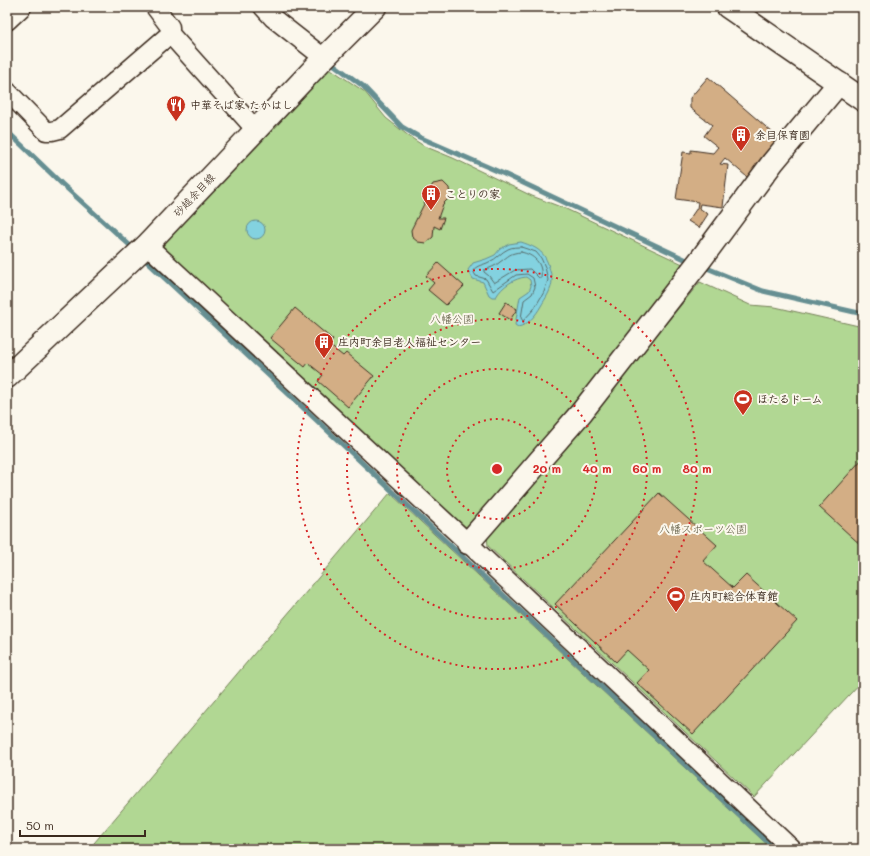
<svg xmlns="http://www.w3.org/2000/svg" width="870" height="856" font-family="Mali,'Klee One',sans-serif">
<style>
.green{fill:#b1d793;stroke:#768058}
.water{fill:#83d2e0;stroke:#668f92}
.lines{fill:none;stroke-linecap:round;stroke-linejoin:round}
.shore{stroke:#586d6c;stroke-width:1}
.stream{stroke:#668f92;stroke-width:5}
.building{fill:#d3ae85;stroke:#3b2a1e}
.street-casing{stroke:#3b2a1e;stroke-width:21}
.secondary-casing{stroke:#3b2a1e;stroke-width:25}
.street{stroke:#fbf7ec;stroke-width:18}
.secondary{stroke:#fbf7ec;stroke-width:22}
.ring{fill:none;stroke:#d62828;stroke-width:2;stroke-dasharray:2 4}
.labels{text-anchor:middle;stroke-width:4;stroke-linejoin:round;paint-order:stroke}
.poi-label{font-size:11px;font-weight:bold;fill:#3b2a1e;stroke:#fbf7ec;text-anchor:start}
.street-label{font-size:11px;fill:#3b2a1e;stroke:#fbf7ec}
.park-label{font-size:11px;fill:#58553b;stroke:#fbf7ec}
.centre{fill:#d62828;stroke:#fbf7ec;stroke-width:2}
.ring-label{font-size:12px;text-anchor:middle;font-weight:bold;fill:#d62828;stroke:#fbf7ec;stroke-width:4;stroke-linejoin:round;paint-order:stroke}
</style>
<rect width="100%" height="100%" fill="#fbf7ec"/>
<filter id="ink" filterUnits="userSpaceOnUse"><feTurbulence type="fractalNoise" baseFrequency=".025" numOctaves="2"/><feDisplacementMap in="SourceGraphic" scale="8" xChannelSelector="R" yChannelSelector="G"/><feConvolveMatrix kernelMatrix="1 2 1 2 8 2 1 2 1" color-interpolation-filters="sRGB"/></filter>
<g filter="url(#ink)">
<!-- green -->
<path class="green" d="M325,65L365,92L386,118L410,137L424,146L453,158L532,196L566,209L687,266L467,531L158,245Z
M700,282L750,305L775,307L863,327V680L754,797L488,546L487,536L529,489Z
M390,493L772,849H89Z"/>
<!-- water -->
<path class="water" d="M247 230a9 9 0 1 1 18 0a9 9 0 1 1-18 0Z
M521,242C539,248 546,253 550,271C551,274 552,278 552,280C552,290 545,299 541,306C536,315 528,325 518,327L515,325L520,297L529,291L531,286L530,280L526,277C515,278 502,286 496,297H492L489,295L483,282L473,279L468,270L473,263L486,259L495,255L500,249L509,244Z"/>
<g class="lines">
<!-- shore -->
<path class="shore" d="M521,247L536,252L541,258L545,267L548,280L544,292L534,309L523,321L521,318L524,300L532,294L535,287L533,278L527,274L516,275L493,291L486,279L476,276L473,271C476,265 484,265 489,262C497,259 501,252 508,249C512,247 517,247 521,247Z
M521,252C534,255 543,263 541,278H539L530,269L515,270L494,283L489,276L484,272V270C490,268 496,266 500,262C509,256 509,253 521,252Z"/>
<!-- stream -->
<path class="stream" d="M329,61L363,86L402,127L419,137L504,174L691,262
M7,131L62,184L135,250
M142,257L775,849
M702,266L763,291L863,314"/>
</g>
<!-- building -->
<path class="building" d="M708,77L780,139L747,177L725,158L720,164L728,165L723,207L700,204L699,208L708,214L699,228L688,221L697,208L698,202L676,199L683,152L691,153V150L713,153L718,147L704,136L712,125L690,108V98Z
M443,182L449,188L450,197L443,204L438,218H444L440,229L434,226L433,237L426,243L418,242L412,237L411,230L429,194L430,189L433,184Z
M438,263L464,286L446,305L428,290L434,283L426,276Z
M506,302L517,309L510,320L499,313Z
M295,308L333,340L329,345L343,356L346,353L374,376L348,407L318,381L323,375L308,363L305,367L270,338Z
M863,458V547L819,507Z
M659,493L717,545L703,561L733,588L746,575L797,621L693,734L637,683L649,670L627,650L616,662L555,604Z"/>
<g class="lines">
<!-- street casing -->
<g class="street-casing">
<path id="street" d="M155,7L170,27V34L256,130
M263,7L273,18L324,58
M7,21L22,7
M7,91L46,131H52L60,129L170,34
M147,245L468,543L792,849"/>
</g>
<!-- secondary casing -->
<g class="secondary-casing">
<path id="secondary" d="M728,7L863,100
M7,377L147,245L324,58L375,7
M468,543L581,413L701,259L773,162L839,83"/>
</g>
<!-- street -->
<use href="#street" class="street"/>
<!-- secondary -->
<use href="#secondary" class="secondary"/>
</g>
</g>
<!-- distance rings -->
<g class="ring">
<circle cx="497" cy="469" r="50"/>
<circle cx="497" cy="469" r="100"/>
<circle cx="497" cy="469" r="150"/>
<circle cx="497" cy="469" r="200"/>
</g>
<!-- icons -->
<defs>
<g id="restaurant-pin" transform="scale(1)"><path d="M0 17L-7.5 6A9.5 9.5 0 1 1 7.5 6Z" fill="#c8321e" stroke="#fbf7ec"/><path d="M-5-6h1v4h1v-4h1v4h1v-4h1v5L-1.5 .5V6h-2V.5L-5-1ZM5-6V6H3V1.5H1.5Q1.5-4 5-6Z" fill="#fff"/></g>
<g id="building-pin" transform="scale(1)"><path d="M0 17L-7.5 6A9.5 9.5 0 1 1 7.5 6Z" fill="#c8321e" stroke="#fbf7ec"/><path d="M-4-6H4V6H1V3H-1V6H-4ZM-2.5-4.3h1.7v1.8h-1.7ZM.8-4.3h1.7v1.8H.8ZM-2.5-1h1.7V.8h-1.7ZM.8-1h1.7V.8H.8Z" fill="#fff"/></g>
<g id="stadium-pin" transform="scale(1)"><path d="M0 17L-7.5 6A9.5 9.5 0 1 1 7.5 6Z" fill="#c8321e" stroke="#fbf7ec"/><path d="M0-5a6.5 5 0 1 0 0 10a6.5 5 0 1 0 0-10ZM-3.5-1.8h7v3.6h-7Z" fill="#fff"/></g>
</defs>
<g fill-rule="evenodd">
<use href="#restaurant-pin" x="176" y="105"/>
<use href="#building-pin" x="741" y="135"/>
<use href="#building-pin" x="431" y="194"/>
<use href="#building-pin" x="324" y="342"/>
<use href="#stadium-pin" x="743" y="399"/>
<use href="#stadium-pin" x="676" y="596"/>
</g>
<g class="labels">
<!-- poi labels -->
<g class="poi-label">
<text x="190" y="109">中華そば家 たかはし</text>
<text x="755" y="139">余目保育園</text>
<text x="445" y="198">ことりの家</text>
<text x="338" y="346">庄内町余目老人福祉センター</text>
<text x="757" y="403">ほたるドーム</text>
<text x="690" y="600">庄内町総合体育館</text>
</g>
<!-- street labels -->
<g class="street-label">
<text transform="translate(194 195) rotate(-47)" y="4">砂越余目線</text>
</g>
<!-- park labels -->
<g class="park-label">
<text x="452" y="323">八幡公園</text>
<text x="703" y="533">八幡スポーツ公園</text>
</g>
</g>
<circle cx="497" cy="469" r="6" class="centre"/>
<g class="ring-label">
<text x="547" y="473">20 m</text>
<text x="597" y="473">40 m</text>
<text x="647" y="473">60 m</text>
<text x="697" y="473">80 m</text>
</g>
<!-- margin -->
<rect width="870" height="856" fill="none" stroke="#fbf7ec" stroke-width="24"/>
<rect x="12" y="12" width="846" height="832" fill="none" stroke="#3b2a1e" stroke-width="1.5" filter="url(#ink)"/>
<!-- scale -->
<path d="M20 830v6h125v-6" fill="none" stroke="#3b2a1e" stroke-width="2"/>
<text x="26" y="830" font-size="12" fill="#3b2a1e" stroke="#fbf7ec" stroke-width="3" paint-order="stroke">50 m</text>
</svg>
